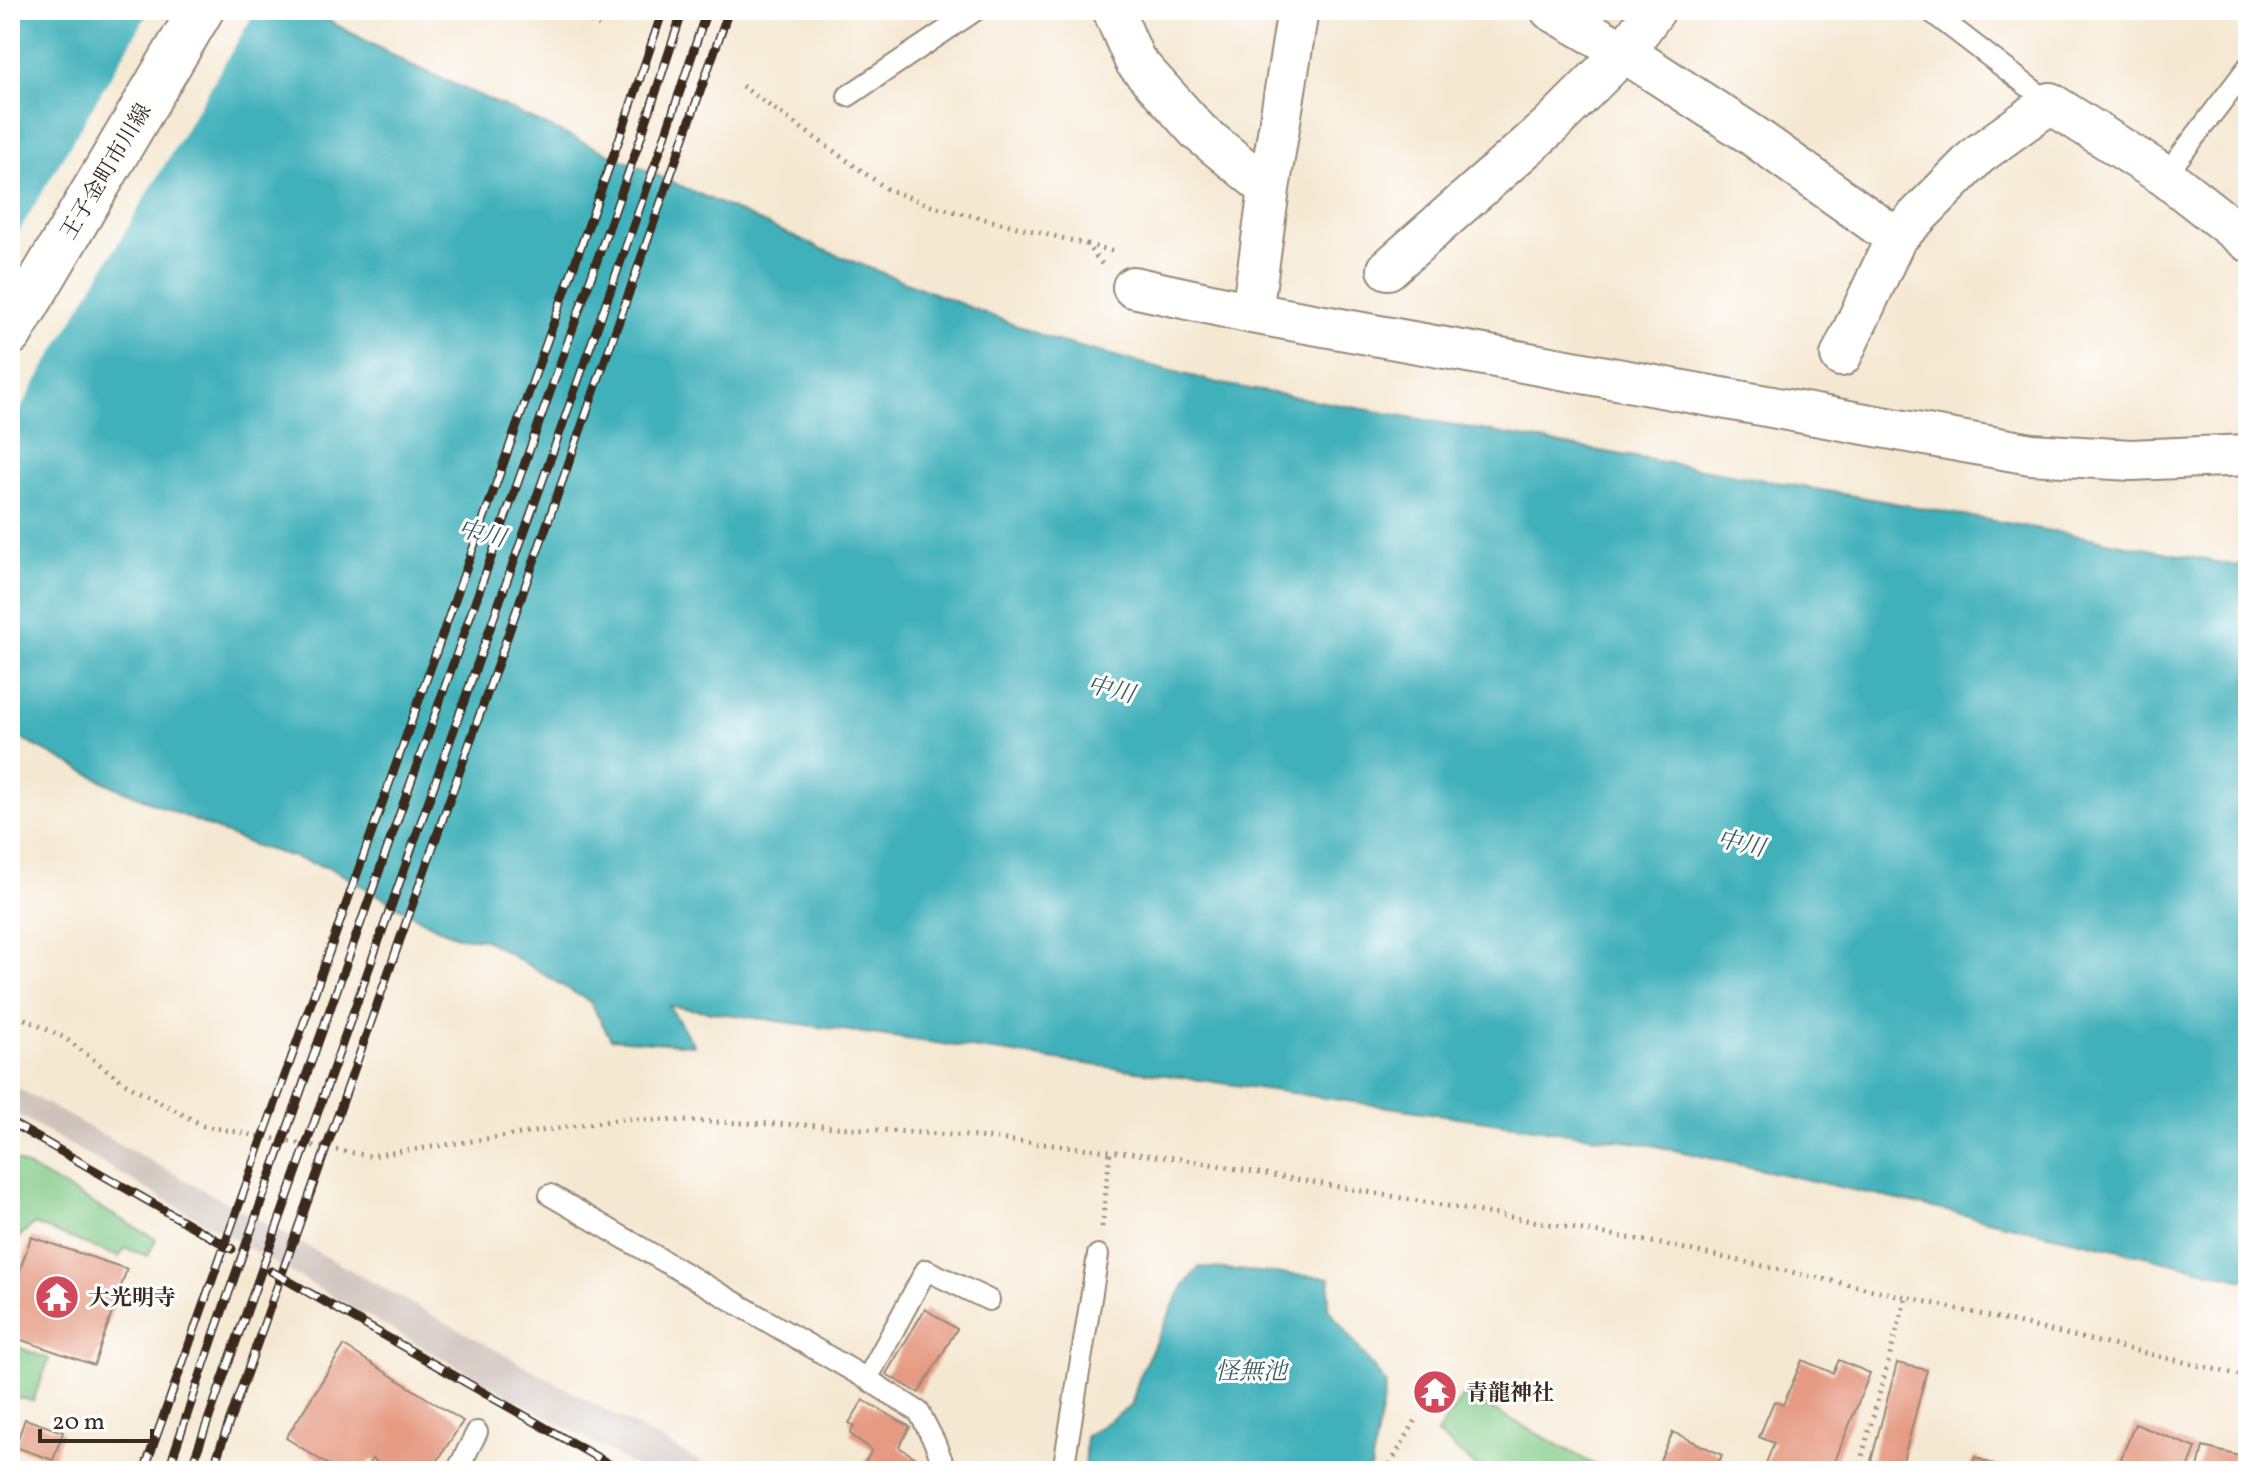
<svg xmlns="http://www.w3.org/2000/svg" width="2258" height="1481" font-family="Vollkorn,'Noto Serif JP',serif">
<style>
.industrial{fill:#cec1ba}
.green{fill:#82ca87;stroke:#5e7a52;stroke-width:2}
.water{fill:#40b0ba;stroke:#3e6d6c;stroke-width:2}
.pier{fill:#f5e8d2}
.building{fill:#e59a81}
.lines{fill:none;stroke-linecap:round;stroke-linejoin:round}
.lane-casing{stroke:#988978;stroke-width:24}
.street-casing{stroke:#988978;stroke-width:44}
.secondary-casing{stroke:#988978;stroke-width:48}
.path{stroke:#988978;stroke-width:5;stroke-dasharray:2 6;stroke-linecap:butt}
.lane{stroke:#fff;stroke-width:20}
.street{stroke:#fff;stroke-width:40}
.secondary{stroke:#fff;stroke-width:44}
.rail-casing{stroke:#3b2a1e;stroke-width:9}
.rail{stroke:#fff;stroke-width:6;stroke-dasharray:18;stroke-linecap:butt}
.labels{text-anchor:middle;stroke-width:6;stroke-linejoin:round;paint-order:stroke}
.street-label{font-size:22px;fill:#3b2a1e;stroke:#fff}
.poi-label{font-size:22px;font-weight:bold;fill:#3b2a1e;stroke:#fff;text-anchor:start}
.water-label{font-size:24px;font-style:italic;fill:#3d605c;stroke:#fff}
</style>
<rect width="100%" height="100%" fill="#fff"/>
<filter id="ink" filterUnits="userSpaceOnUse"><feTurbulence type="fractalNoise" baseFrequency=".0125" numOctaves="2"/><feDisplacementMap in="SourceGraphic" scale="16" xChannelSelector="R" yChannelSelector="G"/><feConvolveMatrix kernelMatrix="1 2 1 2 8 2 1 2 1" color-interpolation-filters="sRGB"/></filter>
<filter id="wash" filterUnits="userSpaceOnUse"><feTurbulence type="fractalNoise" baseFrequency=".006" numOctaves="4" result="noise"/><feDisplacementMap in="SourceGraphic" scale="32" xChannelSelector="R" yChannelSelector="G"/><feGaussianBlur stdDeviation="1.8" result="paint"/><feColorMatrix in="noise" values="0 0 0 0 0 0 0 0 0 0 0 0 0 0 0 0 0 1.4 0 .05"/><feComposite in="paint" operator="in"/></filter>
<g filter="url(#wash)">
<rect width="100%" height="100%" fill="#f5e8d2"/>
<!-- industrial -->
<path class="industrial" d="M10,1084L330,1259L717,1471H643L320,1289L10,1110Z"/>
<!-- green -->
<path class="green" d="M10,1157L156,1239L148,1256L125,1248L119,1257L34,1224L10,1245Z
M10,1344L49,1359L33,1401L10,1396Z
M1464,1394L1606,1471H1482L1437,1434Z"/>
<!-- water -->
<path class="water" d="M10,10H309L407,63L819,248L1053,340L1222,384L2091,538L2248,568V1281L2107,1247L1652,1145L1180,1077L669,1006L694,1045L611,1039L590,1002L484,939L460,937L435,927L332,869L253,845L113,786L10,733Z
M1200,1267L1330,1278L1328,1308L1386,1384L1371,1467L1368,1471H1084L1086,1436L1131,1406L1141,1372L1182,1288Z"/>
<!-- pier -->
<path class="pier" d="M150,10H256L10,426V247Z"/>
<g id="blocks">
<!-- building -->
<path class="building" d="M31,1237L127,1269L94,1365L10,1336V1300Z
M925,1309L957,1329L919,1393L886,1374Z
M344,1346L463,1421L431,1471H390L372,1459L364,1471H338L286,1438Z
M1802,1360L1833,1373L1839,1360L1870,1373L1831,1471H1787L1766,1463L1774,1443L1759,1437L1774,1401L1783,1405Z
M1897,1363L1927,1370L1901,1469L1871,1461Z
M1433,1377L1449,1392L1436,1406L1419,1392Z
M863,1400L910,1427L899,1447L923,1463L926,1471H860L872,1450L850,1434L854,1426L849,1423Z
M25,1419L63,1432L53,1460L15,1447Z
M2135,1424L2196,1448L2187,1471H2116Z
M1673,1432L1722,1455L1715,1471L1656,1469Z
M2203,1447L2248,1458V1471H2197Z
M1975,1457L2008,1471H1969Z"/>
</g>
</g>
<g filter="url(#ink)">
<use href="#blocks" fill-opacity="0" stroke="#988978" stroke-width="2"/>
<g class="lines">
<!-- lane casing -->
<g class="lane-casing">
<path id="lane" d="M1929,10L2050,103
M848,96L976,10
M2165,176L2248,67
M550,1195L867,1379L919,1412L934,1441L946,1471
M867,1379L926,1270L989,1300
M457,1471L477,1432
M1063,1471L1098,1255"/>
</g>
<!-- street casing -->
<g class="street-casing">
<path id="street" d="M1113,10L1135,61L1198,131L1269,189
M1551,10L1624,52L1752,135L1896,238
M1388,269L1551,125L1624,52L1655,10
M1133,287L1252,313L2031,454L2131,460L2248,455
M1252,313L1269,189L1298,10
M1841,356L1896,238L1978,155L2050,103L2165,176L2248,241"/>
</g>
<!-- secondary casing -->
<g class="secondary-casing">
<path id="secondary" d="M10,333L201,10"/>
</g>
<!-- path -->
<path class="path" d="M561,10L599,26
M742,86L887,189L932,206L1086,244L1102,264
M1087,244L1115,252
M10,1012L65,1038L123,1082L204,1126L370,1156L622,1119L805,1125L968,1136L1175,1158L1657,1243L1906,1297L2248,1377
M1102,1227L1110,1152
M1386,1471L1417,1418
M1858,1471L1906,1297"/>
<!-- lane -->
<use href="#lane" class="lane"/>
<!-- street -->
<use href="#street" class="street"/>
<!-- secondary -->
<use href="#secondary" class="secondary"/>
<!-- rail casing -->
<g class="rail-casing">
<path id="rail" d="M10,1122L232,1249
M271,1271L621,1471
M144,1471L622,131L663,10
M168,1471L217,1326L641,137L683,10
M190,1471L661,148L707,10
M212,1471L729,10"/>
</g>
<!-- rail -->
<use href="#rail" class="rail"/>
</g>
</g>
<!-- icons -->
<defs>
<g id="temple-disc" transform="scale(2.3)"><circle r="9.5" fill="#d1495b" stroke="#fff"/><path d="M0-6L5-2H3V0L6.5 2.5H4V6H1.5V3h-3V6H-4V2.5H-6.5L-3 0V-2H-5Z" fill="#fff"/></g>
</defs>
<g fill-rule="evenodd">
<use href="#temple-disc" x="57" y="1297"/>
<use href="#temple-disc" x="1435" y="1392"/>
</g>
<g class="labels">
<!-- street labels -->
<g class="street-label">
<text transform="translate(105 171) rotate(-59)" y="8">王子金町市川線</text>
</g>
<!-- poi labels -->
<g class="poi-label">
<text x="88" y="1305">大光明寺</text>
<text x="1466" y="1400">青龍神社</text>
</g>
<!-- water labels -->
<g class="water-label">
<text transform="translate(482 533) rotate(14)" y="8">中川</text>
<text transform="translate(1111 689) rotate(14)" y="8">中川</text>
<text transform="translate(1741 843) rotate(13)" y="8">中川</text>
<text x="1251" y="1379">怪無池</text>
</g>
</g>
<!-- margin -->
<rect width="2258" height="1481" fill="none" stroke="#fff" stroke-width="40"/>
<!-- scale -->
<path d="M40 1429v12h112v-12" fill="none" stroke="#3b2a1e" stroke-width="4"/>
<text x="52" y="1429" font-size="24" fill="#3b2a1e" stroke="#ffffff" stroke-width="6" paint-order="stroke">20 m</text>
</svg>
